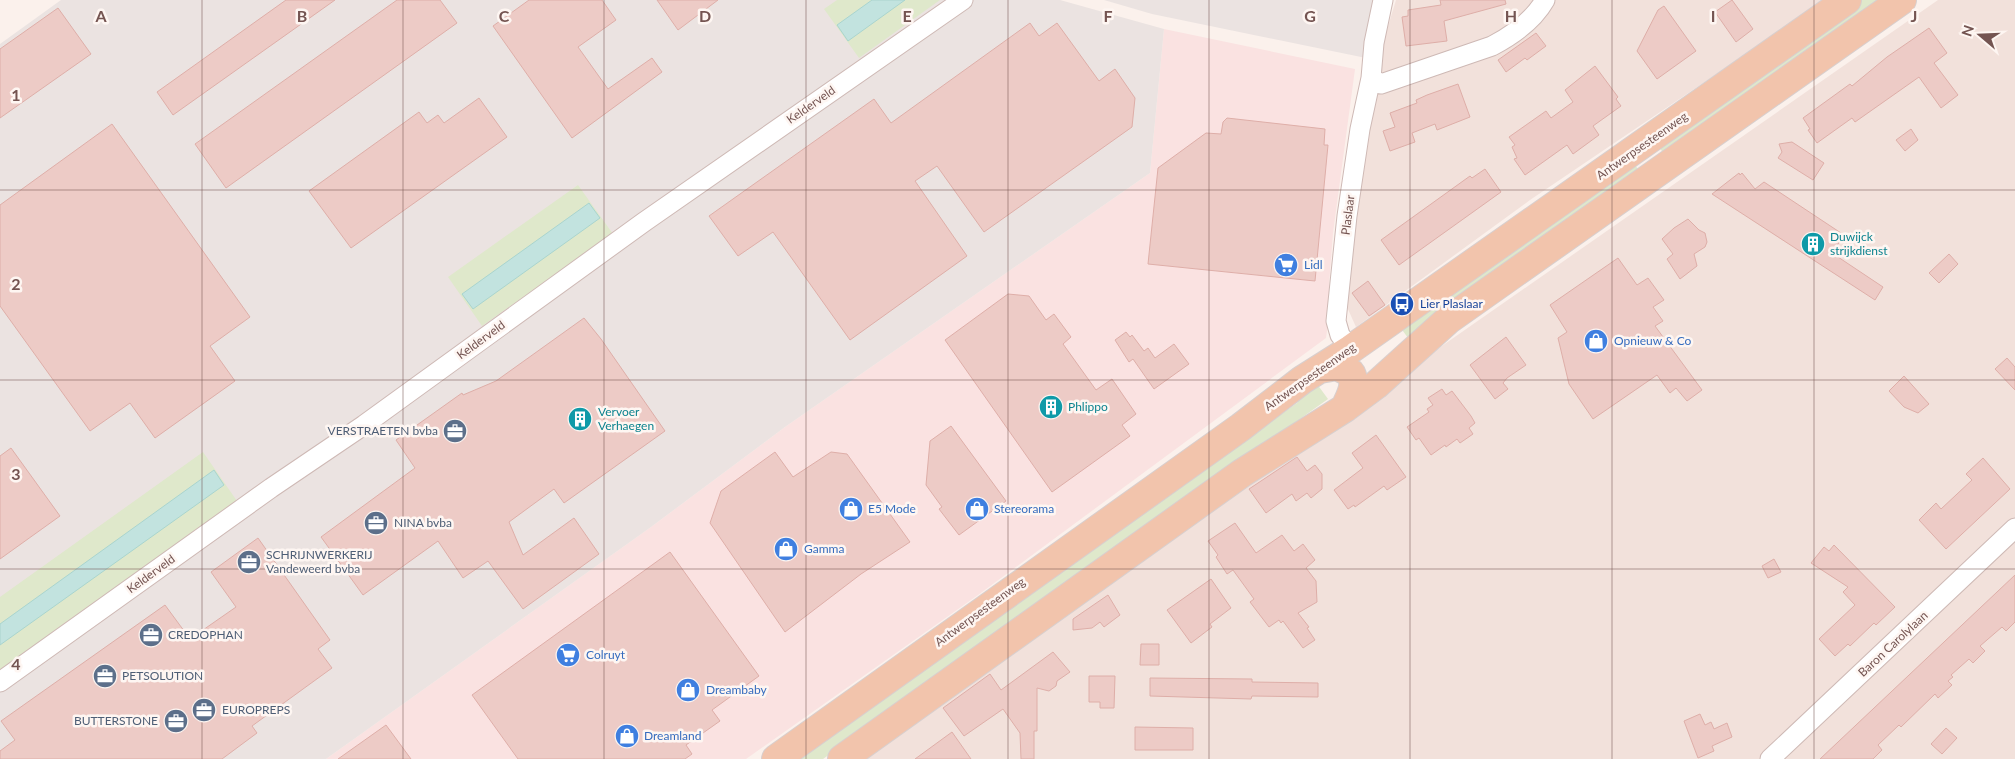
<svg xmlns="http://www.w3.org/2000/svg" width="2015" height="759" font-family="Lato,sans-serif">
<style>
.residential{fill:#f2e1db}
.commercial{fill:#fae2e1}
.industrial{fill:#ebe3e1}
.green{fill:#dfe8cb}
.water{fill:#c2e3df;stroke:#a9d4ce}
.building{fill:#edcbc6;stroke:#deaea8}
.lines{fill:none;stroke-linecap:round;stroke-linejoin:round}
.minor-casing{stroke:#ceb9b5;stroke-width:21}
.primary-casing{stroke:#d8cfce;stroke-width:30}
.minor{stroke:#fff;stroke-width:19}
.primary{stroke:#f2c4ac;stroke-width:28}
.grid{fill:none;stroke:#745451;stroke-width:1;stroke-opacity:0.55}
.labels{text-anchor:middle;stroke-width:5;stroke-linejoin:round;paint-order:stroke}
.street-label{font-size:12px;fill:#745451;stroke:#fef6f2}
.culture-label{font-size:12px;fill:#0d838f;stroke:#fef6f2;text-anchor:start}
.shop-label{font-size:12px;fill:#366cbe;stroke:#fef6f2;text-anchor:start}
.transit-label{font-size:12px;fill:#164399;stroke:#fef6f2;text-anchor:start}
.service-label{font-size:12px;fill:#4e5e75;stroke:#fef6f2;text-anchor:start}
.grid-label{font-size:16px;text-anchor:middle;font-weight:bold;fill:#745451;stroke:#fef6f2;stroke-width:5;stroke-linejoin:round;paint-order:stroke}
</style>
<rect width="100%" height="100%" fill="#fbf1ec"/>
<!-- residential -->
<path class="residential" d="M1396,0H1826L1530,200L1356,327L1347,307L1345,290L1379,56Z
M1938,0H2015V759H862L1039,627Z"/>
<!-- commercial -->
<path class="commercial" d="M1164,29L1355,69L1333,233L1329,285L1333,289L1326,338L978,595L746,759H326L651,527L785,427L1150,173Z"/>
<!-- industrial -->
<path class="industrial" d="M61,0H1060L1164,29L1150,173L785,427L651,527L326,759H0V44Z
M1104,0H1376L1366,58L1152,14Z"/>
<!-- green -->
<path class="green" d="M837,0H940L859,58L824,9Z
M1861,0H1887L1666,156L1657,145Z
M1634,162L1640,174L1411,342L1400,327Z
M578,185L613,234L482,326L448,277Z
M1317,384L1328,399L823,759H799L1297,403L1303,394Z
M203,452L237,501L0,670V597Z"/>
<!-- water -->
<path class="water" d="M872,0H905L848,41L837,25Z
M589,203L600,218L473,309L462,294Z
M214,470L224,485L0,645V624Z"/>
<!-- building -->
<path class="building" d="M286,0H335L173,115L157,92Z
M397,0H440L457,23L226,188L195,144Z
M529,0H602L616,20L578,47L608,89L652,58L662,72L572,138L493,26Z
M657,0H718L678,30Z
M1440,0H1505L1506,4L1444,21L1447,41L1406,46L1402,17L1408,16V10L1441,5Z
M1732,0L1753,29L1736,42L1715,12Z
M1664,6L1696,51L1657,79L1637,51L1658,10Z
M58,8L91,54L0,118V49Z
M1030,23L1039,36L1057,23L1099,81L1115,69L1135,98L1132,127L984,232L937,166L915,181L967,256L850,340L773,232L738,256L709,216L874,99L891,123Z
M1929,28L1947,53L1934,63L1958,95L1941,108L1919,77L1855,122L1852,118L1817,143L1808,130L1810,129L1803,118L1850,84L1852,86L1887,57Z
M1536,33L1546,46L1527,60L1525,58L1506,72L1498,60Z
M1595,66L1618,97L1616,99L1621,106L1593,126L1599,135L1573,154L1567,145L1525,175L1514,159L1517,158L1512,147L1515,145L1509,137L1546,111L1551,118L1573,102L1565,90Z
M1458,84L1470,117L1437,130L1435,124L1412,133L1415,142L1390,151L1383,131L1395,127L1390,113L1417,103L1416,100L1427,95Z
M479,98L507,137L351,248L309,191L419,112L427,123L438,115L444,123Z
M1227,118L1325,129L1324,145H1328L1315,281L1148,264L1158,168L1206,133L1221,134L1223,122Z
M112,124L250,317L210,346L235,381L155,438L130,403L90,431L0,306V205Z
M1911,129L1918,140L1905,151L1896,140Z
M1792,142L1824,163L1813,180L1778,158L1782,152L1779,144Z
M1485,169L1501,192L1399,265L1381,240L1470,176L1472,178Z
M1739,173L1740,175L1742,173L1755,189L1764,182L1844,235L1832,253L1883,287L1875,300L1712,194Z
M1688,219L1699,230L1705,233L1707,242L1705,247L1694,254L1697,266L1680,279L1667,259L1673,254L1662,239L1674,228Z
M1949,254L1958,264L1939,283L1929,273Z
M1618,258L1637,285L1648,278L1664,300L1653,307L1663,321L1655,326L1702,390L1687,401L1676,388L1670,393L1657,375L1593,419L1569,384L1558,338L1567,332L1550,305Z
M1368,281L1385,305L1369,316L1352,293Z
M1008,294L1029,296L1046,320L1054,314L1071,337L1063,344L1096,390L1112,379L1136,414L1122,425L1130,436L1052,492L945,340Z
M584,318L601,339L665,431L564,503L554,489L509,522L523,555L574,518L599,554L523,609L488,561L463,578L438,541L363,595L321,537L415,468L396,440L462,393L463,395L496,381Z
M1126,332L1130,337L1132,335L1144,351L1148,348L1155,358L1174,344L1189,364L1154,389L1133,359L1129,362L1115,340Z
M1506,337L1526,365L1507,378L1503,383L1508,389L1495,399L1470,365Z
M2007,358L2015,367V390L1995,369Z
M1904,376L1929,404L1918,413L1904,407L1889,391Z
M1442,389L1446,395L1452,391L1471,416L1475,423L1469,428L1473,434L1460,443L1457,439L1446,447L1445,445L1431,455L1419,438L1416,440L1407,427L1429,412L1427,409L1433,405L1428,398Z
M951,426L1006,501L959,535L939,509L942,507L926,485L930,441Z
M1376,435L1406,477L1387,490L1384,486L1355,507L1354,505L1348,509L1334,490L1363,468L1352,453Z
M11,448L60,516L0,559V456Z
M775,452L793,477L831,452L847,454L910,542L861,574L785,632L710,523L721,491Z
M1297,457L1307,471L1315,465L1322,474V489L1311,498L1307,493L1296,501L1292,494L1266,513L1249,489Z
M1983,458L2010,489L1946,549L1919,520L1936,503L1941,509L1972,480L1966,474Z
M1235,523L1256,553L1282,535L1294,551L1303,544L1315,560L1306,568L1316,581L1317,602L1298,613L1309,627L1307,628L1315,640L1303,648L1283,621L1281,623L1279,620L1269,627L1250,602L1254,599L1233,570L1227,574L1216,557L1218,555L1208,541Z
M258,538L330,640L318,649L332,668L252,726L257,733L222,759H0V751L15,740L1,721L165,605L190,639L236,607L211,572Z
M1834,545L1895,607L1876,625L1874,623L1850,646L1848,644L1835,656L1819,639L1855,605L1843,592L1848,587L1811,563L1824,547L1829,551Z
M670,552L759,676L712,710L720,721L686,745L692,754L685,759H518L472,695Z
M1774,559L1781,572L1768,578L1762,566Z
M2015,575V622L2006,631L2002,627L1980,646L1985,651L1973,663L1969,659L1951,675L1953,677L1948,681L1952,685L1938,698L1935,694L1901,727L1899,725L1878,745L1882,750L1873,759H1820Z
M1211,579L1231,608L1210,624L1212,627L1191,643L1167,610Z
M1108,595L1120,615L1104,627L1100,622L1092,628L1073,630V619Z
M1141,644H1159V665H1140Z
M1053,652L1070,672L1057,681L1056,686L1049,691L1037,688V731H1034V759H1021L1020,733L1003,709L964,736L943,708L990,674L1001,690Z
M1089,676H1115L1114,708H1100V702H1089Z
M1150,678L1252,679V682L1318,683V697L1252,696L1251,699L1150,696Z
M1700,714L1705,725L1711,722L1714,729L1727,723L1732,737L1712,746L1714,751L1698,758L1684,721Z
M386,725L411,759H338Z
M1135,727L1193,728V750H1135Z
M1946,728L1957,738L1942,754L1931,744Z
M952,732L971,759H915Z"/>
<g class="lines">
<!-- minor casing -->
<g class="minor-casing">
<path id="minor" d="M1371,78L1381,84L1492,46C1513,35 1533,21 1545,0
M1351,349L1340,335L1336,321L1347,216L1360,129L1371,78L1374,43L1383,0
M0,682L271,488L364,425L644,222L963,0
M1770,759L2015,528"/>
</g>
<!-- primary casing -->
<g class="primary-casing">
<path id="primary" d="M1320,369L1337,366L1351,373C1357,386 1350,396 1345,408
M776,759L1241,427L1302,380L1351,349L1847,0
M842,759L1242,473L1345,408L1376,385L1448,320L1902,0"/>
</g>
<!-- minor -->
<use href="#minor" class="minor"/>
<!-- primary -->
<use href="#primary" class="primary"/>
</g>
<!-- grid -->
<path class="grid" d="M202,0V759M403,0V759M604,0V759M806,0V759M1008,0V759M1209,0V759M1410,0V759M1612,0V759M1814,0V759M0,190H2015M0,380H2015M0,569H2015"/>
<!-- icons -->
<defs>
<g id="building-disc" transform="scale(1.25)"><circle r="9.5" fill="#0f9aa8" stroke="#fef6f2"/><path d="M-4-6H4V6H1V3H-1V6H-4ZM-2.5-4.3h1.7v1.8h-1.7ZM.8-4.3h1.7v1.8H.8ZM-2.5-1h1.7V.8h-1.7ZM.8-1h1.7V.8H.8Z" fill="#fff"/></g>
<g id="supermarket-disc" transform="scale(1.25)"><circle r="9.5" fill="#3f7fe0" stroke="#fef6f2"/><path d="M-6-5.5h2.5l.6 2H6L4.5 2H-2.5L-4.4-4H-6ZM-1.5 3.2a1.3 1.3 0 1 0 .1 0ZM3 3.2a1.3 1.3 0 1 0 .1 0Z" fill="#fff"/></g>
<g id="bus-disc" transform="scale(1.25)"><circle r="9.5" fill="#1a4fb4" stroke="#fef6f2"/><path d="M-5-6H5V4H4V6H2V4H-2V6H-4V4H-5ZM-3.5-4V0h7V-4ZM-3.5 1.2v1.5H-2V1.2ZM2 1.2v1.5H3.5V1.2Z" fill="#fff"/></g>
<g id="shop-disc" transform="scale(1.25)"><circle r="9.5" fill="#3f7fe0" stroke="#fef6f2"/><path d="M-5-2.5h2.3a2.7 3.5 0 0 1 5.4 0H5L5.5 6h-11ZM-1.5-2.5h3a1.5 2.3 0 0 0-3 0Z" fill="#fff"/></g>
<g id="office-disc" transform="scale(1.25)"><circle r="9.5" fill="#5c6f8a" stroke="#fef6f2"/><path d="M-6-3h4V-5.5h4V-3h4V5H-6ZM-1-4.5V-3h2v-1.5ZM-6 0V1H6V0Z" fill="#fff"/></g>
</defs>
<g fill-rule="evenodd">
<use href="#building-disc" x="1813" y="244"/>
<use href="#supermarket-disc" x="1286" y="265"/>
<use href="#bus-disc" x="1402" y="304"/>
<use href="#shop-disc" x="1596" y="341"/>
<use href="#building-disc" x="1051" y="407"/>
<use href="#building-disc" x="580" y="419"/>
<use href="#office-disc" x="455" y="431"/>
<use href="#shop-disc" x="851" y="509"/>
<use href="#shop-disc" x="977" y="509"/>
<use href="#office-disc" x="376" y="523"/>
<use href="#shop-disc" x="786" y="549"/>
<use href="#office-disc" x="249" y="562"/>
<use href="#office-disc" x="151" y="635"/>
<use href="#supermarket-disc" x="568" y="655"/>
<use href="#office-disc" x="105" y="676"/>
<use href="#shop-disc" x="688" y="690"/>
<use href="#office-disc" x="204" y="710"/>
<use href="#office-disc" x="176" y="721"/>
<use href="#shop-disc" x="627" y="736"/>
</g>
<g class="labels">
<!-- street labels -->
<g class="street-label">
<text transform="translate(811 105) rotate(-35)" y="4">Kelderveld</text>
<text transform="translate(1642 146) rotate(-35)" y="4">Antwerpsesteenweg</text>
<text transform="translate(1348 215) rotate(-83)" y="4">Plaslaar</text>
<text transform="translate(481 340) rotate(-36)" y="4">Kelderveld</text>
<text transform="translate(1310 377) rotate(-35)" y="4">Antwerpsesteenweg</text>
<text transform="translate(151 574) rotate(-36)" y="4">Kelderveld</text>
<text transform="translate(980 612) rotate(-36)" y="4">Antwerpsesteenweg</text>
<text transform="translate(1893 644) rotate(-43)" y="4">Baron Carolylaan</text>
</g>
<!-- culture labels -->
<g class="culture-label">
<text x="1830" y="241">Duwijck<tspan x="1830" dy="14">strijkdienst</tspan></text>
<text x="1068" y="411">Phlippo</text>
<text x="598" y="416">Vervoer<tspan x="598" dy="14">Verhaegen</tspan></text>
</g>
<!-- shop labels -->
<g class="shop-label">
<text x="1304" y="269">Lidl</text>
<text x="1614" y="345">Opnieuw &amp; Co</text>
<text x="868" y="513">E5 Mode</text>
<text x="994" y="513">Stereorama</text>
<text x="804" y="553">Gamma</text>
<text x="586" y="659">Colruyt</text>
<text x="706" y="694">Dreambaby</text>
<text x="644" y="740">Dreamland</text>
</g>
<!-- transit labels -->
<g class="transit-label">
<text x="1420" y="308">Lier Plaslaar</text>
</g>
<!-- service labels -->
<g class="service-label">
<text x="438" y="435" text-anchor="end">VERSTRAETEN bvba</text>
<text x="394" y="527">NINA bvba</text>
<text x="266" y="559">SCHRIJNWERKERIJ<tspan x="266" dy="14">Vandeweerd bvba</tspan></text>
<text x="168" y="639">CREDOPHAN</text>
<text x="122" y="680">PETSOLUTION</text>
<text x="222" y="714">EUROPREPS</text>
<text x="158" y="725" text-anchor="end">BUTTERSTONE</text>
</g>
</g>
<g class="grid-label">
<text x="101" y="22">A</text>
<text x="302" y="22">B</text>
<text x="504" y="22">C</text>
<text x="705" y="22">D</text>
<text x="907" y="22">E</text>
<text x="1108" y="22">F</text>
<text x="1310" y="22">G</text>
<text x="1511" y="22">H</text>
<text x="1713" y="22">I</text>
<text x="1914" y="22">J</text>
<text x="16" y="101">1</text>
<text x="16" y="290">2</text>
<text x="16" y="480">3</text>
<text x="16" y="670">4</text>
</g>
<!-- north arrow -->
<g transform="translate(1980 35) rotate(289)" stroke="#fef6f2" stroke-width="4" paint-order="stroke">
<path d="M0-4L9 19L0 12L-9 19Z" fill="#745451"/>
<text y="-8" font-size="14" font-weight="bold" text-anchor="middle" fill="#745451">N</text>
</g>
</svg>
